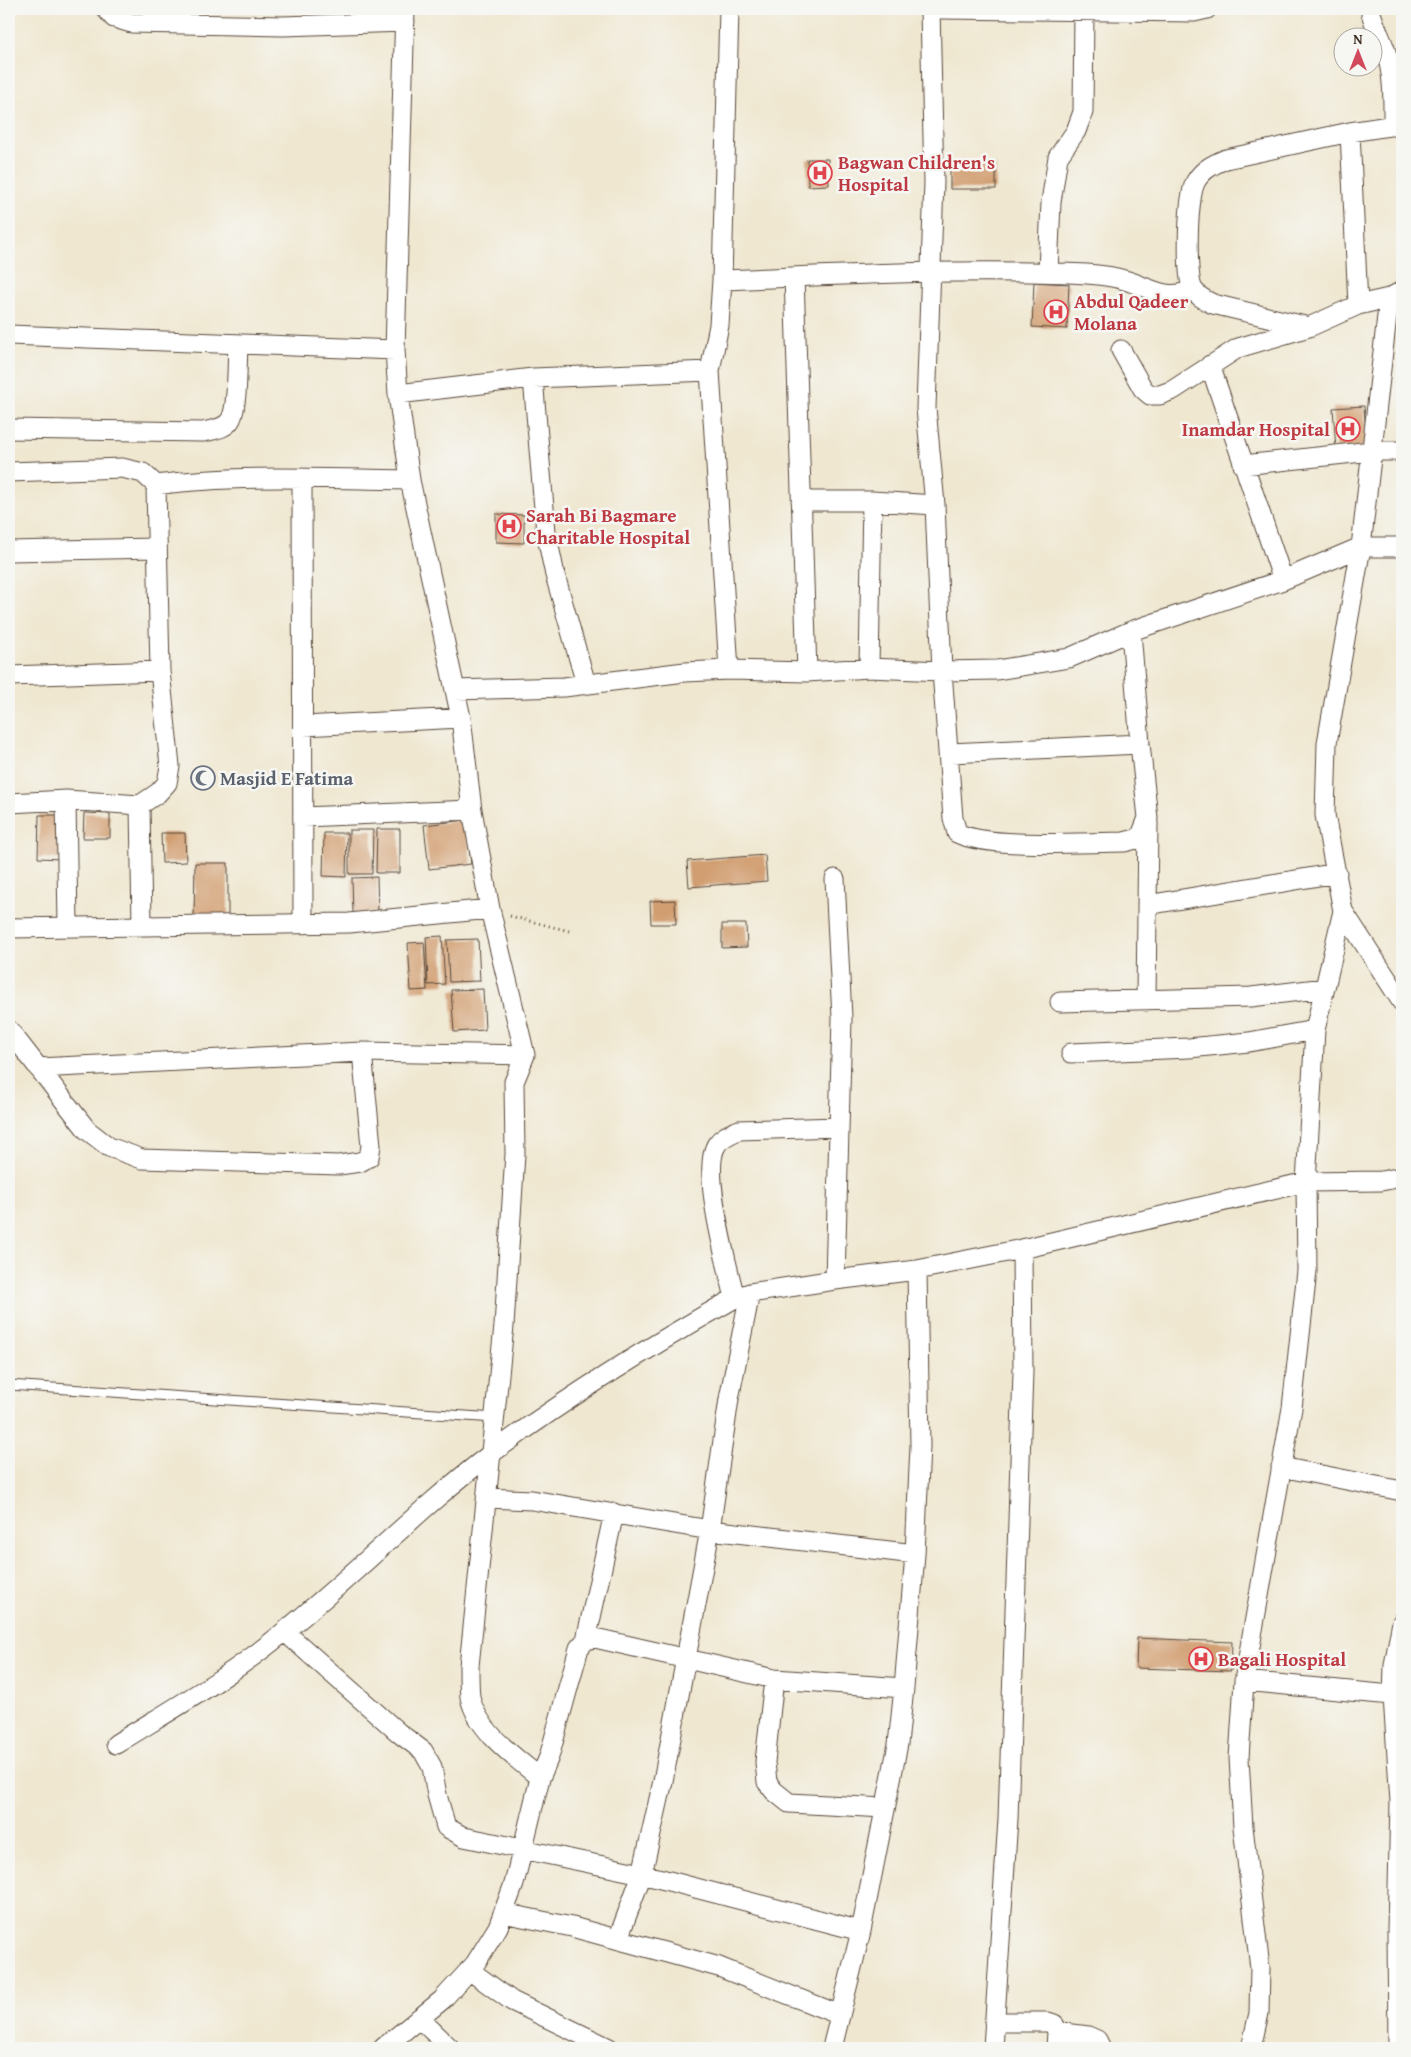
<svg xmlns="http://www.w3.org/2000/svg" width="1411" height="2057" font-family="'Gentium Book Plus',serif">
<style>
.building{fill:#d19e71}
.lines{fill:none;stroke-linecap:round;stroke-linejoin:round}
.service-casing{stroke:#564639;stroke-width:11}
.minor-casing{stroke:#564639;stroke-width:21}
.path{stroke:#564639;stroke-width:3;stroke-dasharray:1 4;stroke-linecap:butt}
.service{stroke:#fff;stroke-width:9}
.minor{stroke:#fff;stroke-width:19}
.labels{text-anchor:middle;stroke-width:5;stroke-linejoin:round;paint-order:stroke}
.health-label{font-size:19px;font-weight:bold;fill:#be3a42;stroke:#f6f6f2;text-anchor:start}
.worship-label{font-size:19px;font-weight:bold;fill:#5b616d;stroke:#f6f6f2;text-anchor:start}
</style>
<rect width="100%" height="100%" fill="#f6f6f2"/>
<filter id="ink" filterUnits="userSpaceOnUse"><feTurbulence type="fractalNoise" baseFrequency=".02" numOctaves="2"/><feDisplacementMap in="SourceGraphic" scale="10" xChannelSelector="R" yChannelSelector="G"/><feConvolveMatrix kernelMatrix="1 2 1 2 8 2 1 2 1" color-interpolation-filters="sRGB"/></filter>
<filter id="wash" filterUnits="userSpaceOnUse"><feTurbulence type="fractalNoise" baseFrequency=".0096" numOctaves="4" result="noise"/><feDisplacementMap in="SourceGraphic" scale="20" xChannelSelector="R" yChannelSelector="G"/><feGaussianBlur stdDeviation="1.12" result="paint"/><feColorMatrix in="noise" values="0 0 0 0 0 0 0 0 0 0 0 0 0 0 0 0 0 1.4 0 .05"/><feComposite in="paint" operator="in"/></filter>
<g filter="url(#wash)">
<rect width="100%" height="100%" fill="#efe7d0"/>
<g id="blocks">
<!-- building -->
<path class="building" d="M807,159H828L829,185L808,186Z
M950,165H996V189H950Z
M1034,282L1069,284L1067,329L1032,327Z
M1364,406L1367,447L1336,449L1333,408Z
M496,514L524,515V543L496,542Z
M84,813L110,814V838H83Z
M39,815H62V859L38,858Z
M466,820L471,864L429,869L424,825Z
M377,829H400V873H376Z
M349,830H373L372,874H349Z
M161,833H185L186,862L162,863Z
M324,833H347L346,877L323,876Z
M765,855L767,881L689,887L687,861Z
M195,863H228V919L194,918Z
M377,877L378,913L353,914L352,878Z
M675,900L676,924H651L650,901Z
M722,924H746L747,947L722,948Z
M442,936L445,984L428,985L426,937Z
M478,939L480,981L449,982L447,940Z
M424,942L427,990L411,991L408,943Z
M483,989L485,1030L454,1032L451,990Z
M1137,1638L1232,1642L1231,1671L1136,1668Z"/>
</g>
</g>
<g filter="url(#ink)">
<use href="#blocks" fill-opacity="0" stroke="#564639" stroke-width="1"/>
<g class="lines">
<!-- service casing -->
<g class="service-casing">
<path id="service" d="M9,1385L495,1418"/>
</g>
<!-- minor casing -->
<g class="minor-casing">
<path id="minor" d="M106,9L114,18L131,23L283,26L405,22
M405,9L395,350L398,394L410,480L461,718L472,810L490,909L525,1055L514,1082L515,1154L504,1326L469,1666C469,1676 469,1687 470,1697C477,1731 515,1757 540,1778
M930,9L934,182L926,408L935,505L942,671L953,818L957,833C990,849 1083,842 1124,842L1140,838L1148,818L1140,744L1131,631
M943,9L1194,12L1207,9
M1370,9C1373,23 1380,35 1385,49C1394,74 1393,100 1393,126
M1350,132L1358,305
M1048,272L1051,202L1058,157L1076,131L1083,112L1084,11
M794,277L807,672
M722,280C844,275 965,268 1087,274C1101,275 1116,277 1128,281C1152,289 1169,302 1193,289
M1309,327L1213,304C1205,300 1196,296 1192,287C1186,271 1187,195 1196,181C1203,169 1214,164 1226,159L1350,132L1402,124
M9,335L395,350
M1121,350L1143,389L1150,395H1160L1173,390L1238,348L1309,327L1358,305L1389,298
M1210,365L1283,580
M710,371L719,325L722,280L729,9
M533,378L546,532L555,575L586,684
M398,394L533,378L710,371L729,670
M9,429L203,432C212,430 226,429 231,419C238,406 237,361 238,344
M1243,465L1372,451H1402
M9,472L122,468L143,473L156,485
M302,478L303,923
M801,501H872L935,505
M9,551L157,548
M869,668L872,501
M9,676L160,671L156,485C236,474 328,479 410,480
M455,690L564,687L685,672L729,670L807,672L869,668L942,671L997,670L1069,658L1131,631L1283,580L1361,547H1402
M303,726L461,718
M950,753L1140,744
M66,800L68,926
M9,803L66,800L140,805L158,793L167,783L170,766L160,671
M140,805L142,926
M303,817L472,810
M1147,905L1337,873
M1343,911L1402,1002
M9,928L349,923L490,909
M1146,1001L1148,822
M1060,1002L1251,997L1325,988
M9,1030L87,1130L109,1147L142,1159L339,1165L360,1162L369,1157L371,1146L362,1052
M1071,1053L1189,1048L1249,1042L1315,1030
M38,1068L362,1052L525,1055
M835,1280L842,1018L835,879
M735,1298C728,1268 700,1169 717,1144C723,1136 730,1134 739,1130L839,1127
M1281,1467L1402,1491
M487,1498L532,1500L710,1530L915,1554
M285,1632L399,1733L423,1751L432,1767L437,1795L446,1827L464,1837L642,1874L861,1931
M586,1640L614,1513
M774,1679L765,1762L767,1782L774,1791L789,1803L885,1808
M1244,1681L1402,1696
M116,1744C174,1708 233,1675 285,1631C356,1574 419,1508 492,1453C569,1396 652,1345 735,1298L750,1293L835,1280L917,1270L1022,1249L1306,1182L1381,1181L1402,1177
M503,1913L572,1927L719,1967L840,2015
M618,1939L642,1874L663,1781L710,1530L729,1399L750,1293
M469,1970L512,2001L609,2048
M419,2018L450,2048
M994,2022H1048L1054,2024L1057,2032L1056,2048
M1057,2032L1088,2036L1097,2040L1101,2048
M383,2048L442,2000L475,1964L498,1927L514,1884L540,1778L549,1757L579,1648L586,1640L595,1638L774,1679L904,1688
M832,2048L861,1931L898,1744L904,1688L915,1554L920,1446L917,1270
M993,2048L1008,1819L1023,1372L1022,1249
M1251,2048L1259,2013L1260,1968L1243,1827L1239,1758L1244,1681L1292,1408L1307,1271L1306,1182L1315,1030L1343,911L1325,815L1327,743L1361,547L1389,298L1402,291
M1398,2048L1397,1930L1400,1802L1393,1696L1394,1665L1402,1622"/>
</g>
<!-- path -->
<path class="path" d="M510,916L569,931"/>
<!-- service -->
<use href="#service" class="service"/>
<!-- minor -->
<use href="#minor" class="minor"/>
</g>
</g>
<!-- icons -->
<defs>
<g id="hospital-ring" transform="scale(1.25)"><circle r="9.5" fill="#f6f6f2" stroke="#e0444e" stroke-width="1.5"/><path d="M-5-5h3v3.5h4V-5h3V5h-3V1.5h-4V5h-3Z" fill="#e0444e"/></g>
<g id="mosque-ring" transform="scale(1.25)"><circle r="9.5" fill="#f6f6f2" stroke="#6b7280" stroke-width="1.5"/><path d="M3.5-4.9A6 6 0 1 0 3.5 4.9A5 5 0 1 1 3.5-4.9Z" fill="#6b7280"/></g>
</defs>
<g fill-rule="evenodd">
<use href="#hospital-ring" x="820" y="173"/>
<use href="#hospital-ring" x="1056" y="312"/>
<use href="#hospital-ring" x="1348" y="429"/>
<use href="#hospital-ring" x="509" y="526"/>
<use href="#mosque-ring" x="203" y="778"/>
<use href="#hospital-ring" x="1201" y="1659"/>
</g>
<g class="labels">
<!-- health labels -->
<g class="health-label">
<text x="838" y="169">Bagwan Children's<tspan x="838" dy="22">Hospital</tspan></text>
<text x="1074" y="308">Abdul Qadeer<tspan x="1074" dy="22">Molana</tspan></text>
<text x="1330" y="436" text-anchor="end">Inamdar Hospital</text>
<text x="526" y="522">Sarah Bi Bagmare<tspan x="526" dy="22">Charitable Hospital</tspan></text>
<text x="1218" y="1666">Bagali Hospital</text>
</g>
<!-- worship labels -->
<g class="worship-label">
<text x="220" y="785">Masjid E Fatima</text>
</g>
</g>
<!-- margin -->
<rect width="1411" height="2057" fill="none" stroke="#f6f6f2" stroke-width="30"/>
<!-- north arrow -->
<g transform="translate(1358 52)"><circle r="24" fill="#f6f6f2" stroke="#aba49d"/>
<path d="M0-4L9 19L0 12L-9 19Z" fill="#d1495b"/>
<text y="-8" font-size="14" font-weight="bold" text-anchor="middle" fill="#3b2a1e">N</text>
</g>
</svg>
